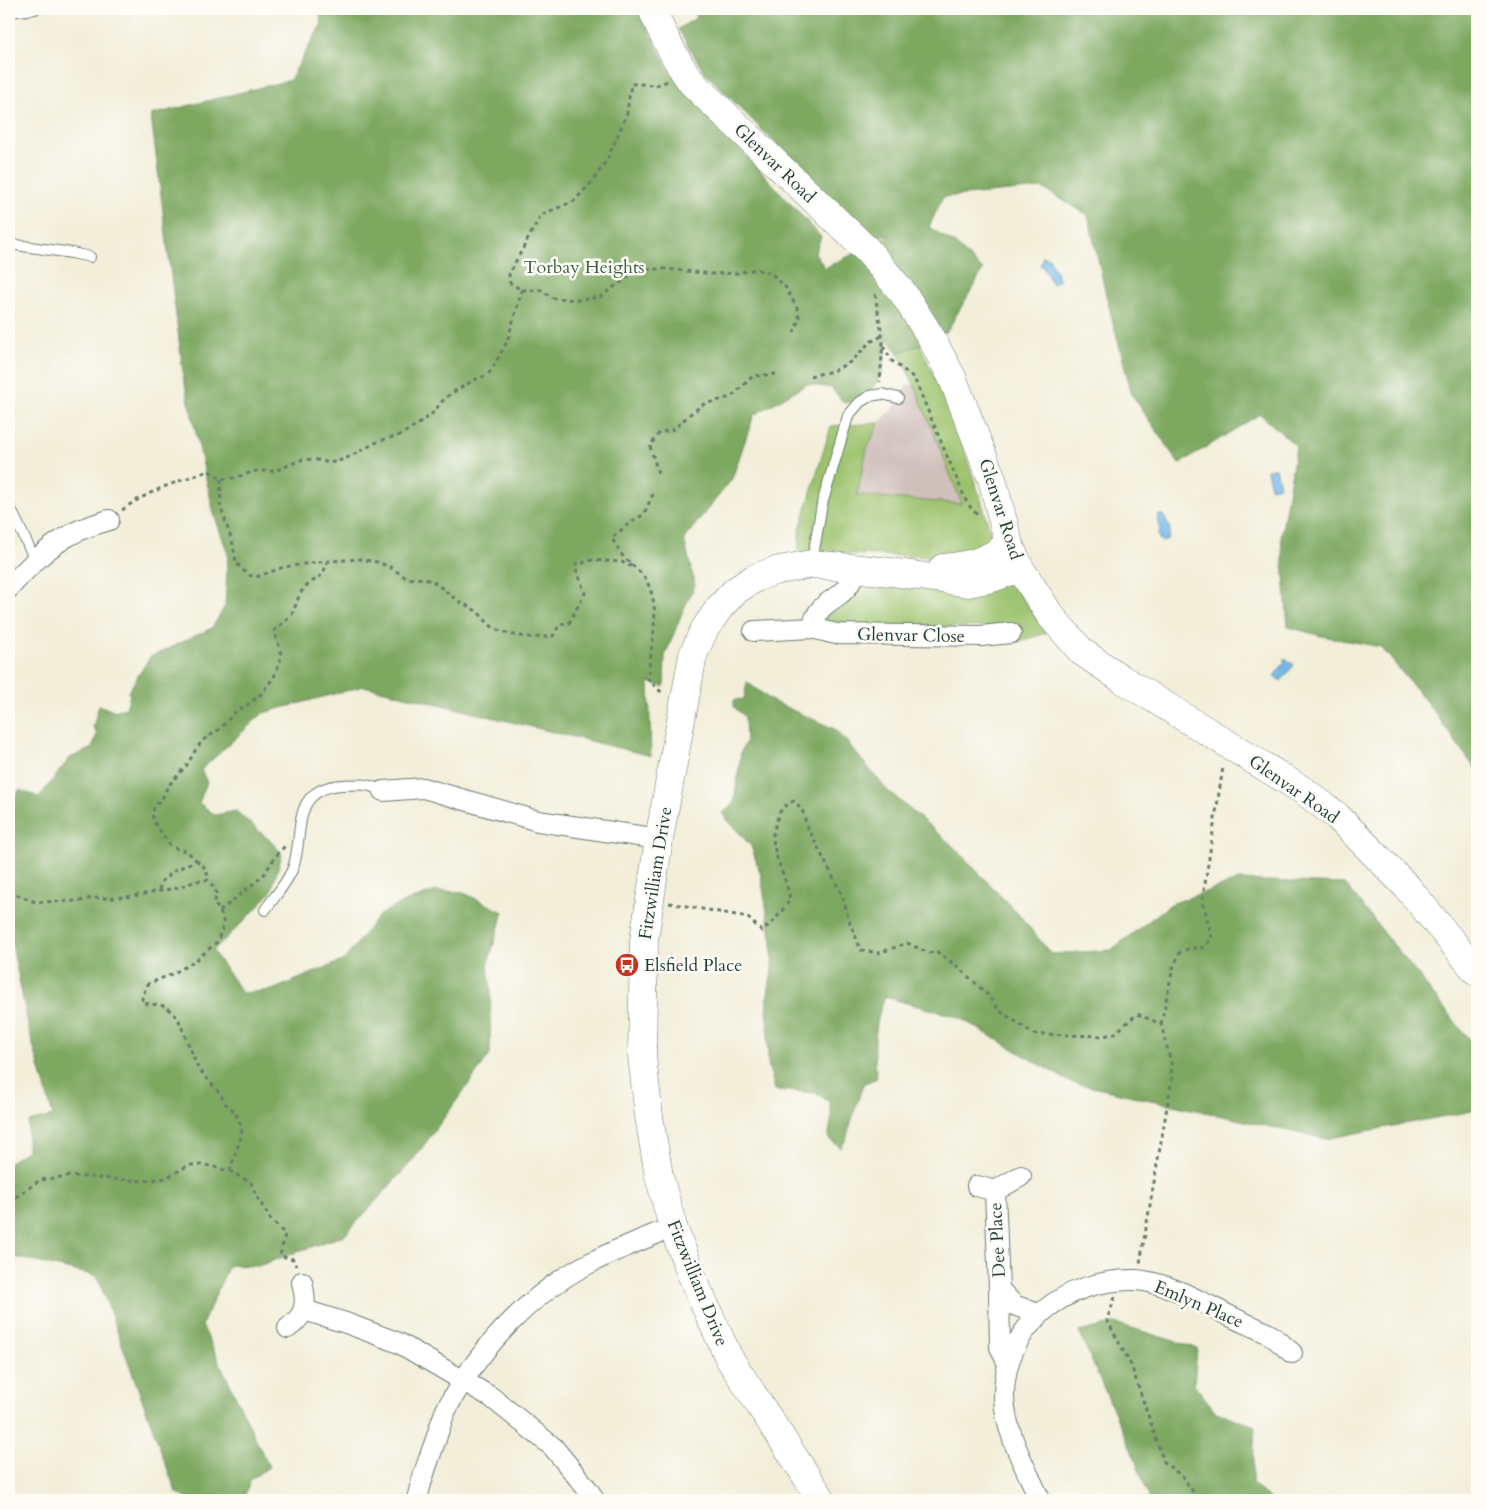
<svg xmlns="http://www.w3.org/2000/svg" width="1486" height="1509" font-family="Cardo,serif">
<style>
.industrial{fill:#d0c0bc}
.green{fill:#9cc26d;stroke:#5e8050}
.forest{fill:#7da860;stroke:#4e724a}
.water{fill:#72b7e9;stroke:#487a8e}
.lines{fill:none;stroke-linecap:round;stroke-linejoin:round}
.lane-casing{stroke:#697b6e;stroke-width:12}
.street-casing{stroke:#697b6e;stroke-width:22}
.secondary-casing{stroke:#697b6e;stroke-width:29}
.path{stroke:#697b6e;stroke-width:3;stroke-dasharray:4 4;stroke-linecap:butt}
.lane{stroke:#fff;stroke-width:10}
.street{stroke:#fff;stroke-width:20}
.secondary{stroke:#fff;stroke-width:28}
.labels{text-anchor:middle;stroke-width:5;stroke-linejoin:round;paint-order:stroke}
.street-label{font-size:18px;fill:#1f3d34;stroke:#fdfcf7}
.park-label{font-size:18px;fill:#3e5e42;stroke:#fdfcf7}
.poi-label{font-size:18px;fill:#1f3d34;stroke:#fdfcf7;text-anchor:start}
</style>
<rect width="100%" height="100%" fill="#fdfcf7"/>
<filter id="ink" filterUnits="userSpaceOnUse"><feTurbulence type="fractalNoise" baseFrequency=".02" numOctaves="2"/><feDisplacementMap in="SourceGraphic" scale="10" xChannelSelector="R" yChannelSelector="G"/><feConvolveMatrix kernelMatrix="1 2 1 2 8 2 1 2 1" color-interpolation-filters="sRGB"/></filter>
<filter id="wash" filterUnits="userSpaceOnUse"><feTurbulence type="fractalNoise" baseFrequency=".0096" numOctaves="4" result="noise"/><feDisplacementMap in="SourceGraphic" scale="20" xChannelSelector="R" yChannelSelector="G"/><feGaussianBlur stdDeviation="1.12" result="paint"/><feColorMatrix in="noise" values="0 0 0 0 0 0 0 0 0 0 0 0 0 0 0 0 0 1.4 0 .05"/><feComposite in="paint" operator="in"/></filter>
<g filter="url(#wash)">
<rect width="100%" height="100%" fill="#f2eed9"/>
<!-- industrial -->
<path class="industrial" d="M914,384L962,505L857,495L867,449L879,423L894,407L898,398L907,385Z"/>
<!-- green -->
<path class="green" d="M920,345L952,415L981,500L991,534L987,547L956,556L933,557L799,552V533L831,426L879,423L867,449L857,495L962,504L914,384L898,353Z
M1007,579L1029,607L1046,633L1017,642L1013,627L820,626L824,613L857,583Z"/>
<!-- forest -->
<path class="forest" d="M318,9H638L670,72L821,237L815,253L825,268L891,235L869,237L704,72L678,29L696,18V9H1477V771L1428,704L1381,647L1322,636L1288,627L1281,536L1296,446L1260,414L1179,464L1132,395L1106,295L1088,215L1042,188L943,197L929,227L955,244L983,270L947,331L920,345L898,353L888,338L882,374L866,399L844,403L831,388L807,384L754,415L732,479L684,539L695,585L682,613L665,656L664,687L649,682L651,756L364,686L263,713L201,770L207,782L199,803L215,815L236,811L273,843L282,854L271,892L253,912L213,951L242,993L272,990L344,960L379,915L404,902L436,891L462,892L503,912L488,965L491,990L490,1055L413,1160L345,1235L258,1266L229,1265L202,1325L269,1467L251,1479L243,1500H189L176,1492L97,1276L15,1257L9,1252V1162L27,1151L28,1122L53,1116L29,1030L9,929V813L19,790L39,797L70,758L92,748L97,734L93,727L99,705L113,711L126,708L130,695L128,692L150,657L212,628L225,606L228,554L214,514L184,380L151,115L290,80L322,23Z
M747,682L772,701L837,730L886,789L953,846L1021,917L1051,954L1111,950L1171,904L1239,880L1345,884L1477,1049V1110L1325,1139L1070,1082L958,1017L885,997C874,1022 873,1050 877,1078L863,1084L846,1139L841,1148L828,1138L832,1117L829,1102L817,1093L775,1090L768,1064L767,999L772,970V943L761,875L751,846L722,814L734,802L741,752L746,741L745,717L734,707V700L744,699Z
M1115,1323L1197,1348L1194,1384L1216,1412L1255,1426L1252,1484L1272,1500H1150L1133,1454L1079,1332Z"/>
<!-- water -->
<path class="water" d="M1043,256L1049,258L1060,280L1052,284L1043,267L1040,266Z
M1276,468L1280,486L1271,488L1267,470Z
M1159,515H1163L1170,528L1169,538L1163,542L1159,539L1158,534L1161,528L1157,520Z
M1285,658L1294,665L1281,681L1274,676L1285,662L1283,660Z"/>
</g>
<g filter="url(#ink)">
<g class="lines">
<!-- lane casing -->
<g class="lane-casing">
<path id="lane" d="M9,12L35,9
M9,244L72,253L90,257
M9,505L35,560
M812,562L822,504L848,416L860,402L870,396L882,394L898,398
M265,910C275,896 287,883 293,868C305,833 289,789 342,785C361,784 366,783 383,791"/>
</g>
<!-- street casing -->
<g class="street-casing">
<path id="street" d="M855,568C854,573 852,579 850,583C838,603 819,598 812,628L836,634L981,636L1011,633
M9,588C28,567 47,547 72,534C83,527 97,524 109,520
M754,631L812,628
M383,791L423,788L538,821L659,839
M977,1186L995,1191L1021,1176
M995,1191L999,1289
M304,1310L346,1323L399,1343L491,1397L553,1447L589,1491L594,1500
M288,1328C307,1314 307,1303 302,1282
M1008,1364L1000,1347L999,1289L1014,1305L1038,1314
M417,1500C421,1479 429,1459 436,1439C439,1429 442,1419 446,1410C476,1352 531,1292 590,1263C617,1249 646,1238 673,1227
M1040,1500C1026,1468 1005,1433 1004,1397C1003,1325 1067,1278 1136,1280C1168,1282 1205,1304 1234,1318C1246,1324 1261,1329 1272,1336C1279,1341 1286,1348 1292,1353"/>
</g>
<!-- secondary casing -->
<g class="secondary-casing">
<path id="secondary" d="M652,9C663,35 675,60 692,83L868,251L903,293L929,334L952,377L992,479L1009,544L1020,568L1050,615L1082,652L1122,679L1304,791L1337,816L1407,887L1477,972
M943,568C968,566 989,561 1009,544
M822,1500L729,1358L696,1286L673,1227L659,1176L649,1117L642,1056L644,940L659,839L693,655L704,630L720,607L735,591L755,578L774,571L812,564L891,572L968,583L992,578L1020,568"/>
</g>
<!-- path -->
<path class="path" d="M667,81C656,88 643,83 631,84L627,113L608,158L593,181L574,201L541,215L509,274L510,283L522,290H541L553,298L579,300L600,297L639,269H667L713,274L738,273L756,269L771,273L786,288L797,308L799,315L798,322L794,332
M875,294L883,341L880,382
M883,346L892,361L914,378L967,503L979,517
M810,376L833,371L852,361L870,342L882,336
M658,473L650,446L659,433L674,429L690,414L704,404L731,397L753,376L777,374
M221,479L220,505L233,544L236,563L248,575L256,577L284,567L318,562L359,559L377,562L390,567L408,579C432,576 436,584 453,597C460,603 469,606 476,611C483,616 488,625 496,629C514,637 534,639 553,636L560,624L569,623L585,593L575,566L578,562L583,563L591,560L622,562L629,566L632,565
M653,494L644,514L626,526L612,538C615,544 618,550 622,555C629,563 638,569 644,577C664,607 650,645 648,679L660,691L665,693
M122,510C148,491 178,481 209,471L221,479L233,478L256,471H275L303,459L318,460L330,463L345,459L379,441L400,435L417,425L431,415L445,398L458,389L476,379L486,376L491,371L507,342L522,290
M196,860C204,866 208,870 208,880
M159,890L162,881L174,871L196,860L187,851L177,849L169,844L154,822L152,814L154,807L162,799L168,786L187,765L196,749L203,740L220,729L236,711L245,707L261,694L274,677L280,661L281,652L274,631C280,624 287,621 292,614C296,606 298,595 304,588C314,577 322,582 327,562
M9,892L36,902L80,901L92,898H114L133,896L180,887L196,881L208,880L212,885L217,894L214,903L220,911L224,924L217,942L195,961L174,973L148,984L142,997L143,1003L165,1006L178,1018L198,1068L221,1095L225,1103L235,1112L240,1123L242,1133L230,1171
M669,903L747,917L762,931L775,920L790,900C787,878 773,857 773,835C773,831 776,825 777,820C779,810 785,805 794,801L802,809L807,826L842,895L850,923L861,950L879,953L907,943L929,953L936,951L958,967L986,993L1000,1011L1034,1034L1102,1036L1114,1034L1137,1014L1161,1024L1171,1063L1172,1078L1140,1263
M220,911L263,876L275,857L285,846
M1161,1024L1173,968L1180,952L1190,948H1202L1212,939L1205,910L1202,903L1223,767
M9,1202L40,1180L69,1176L145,1181L166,1178L189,1165H205L230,1171L251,1183L257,1197L271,1220L285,1234L280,1256L293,1259L296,1266
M1115,1297L1107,1320L1131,1365L1164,1462L1184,1478L1198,1500"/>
<!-- lane -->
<use href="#lane" class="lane"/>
<!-- street -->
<use href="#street" class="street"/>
<!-- secondary -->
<use href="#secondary" class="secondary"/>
</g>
</g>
<!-- icons -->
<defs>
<g id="bus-disc" transform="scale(1.25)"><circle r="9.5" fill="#c8321e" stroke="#fdfcf7"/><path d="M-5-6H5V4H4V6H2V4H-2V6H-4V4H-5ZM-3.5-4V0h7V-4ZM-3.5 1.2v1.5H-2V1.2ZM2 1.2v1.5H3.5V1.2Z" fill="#fff"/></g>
</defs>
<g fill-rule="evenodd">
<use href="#bus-disc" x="627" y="965"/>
</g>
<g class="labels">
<!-- street labels -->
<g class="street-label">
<text transform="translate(775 163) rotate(44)" y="6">Glenvar Road</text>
<text transform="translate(1001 509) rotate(72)" y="6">Glenvar Road</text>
<text transform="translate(911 635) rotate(1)" y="6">Glenvar Close</text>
<text transform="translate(1294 789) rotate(35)" y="6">Glenvar Road</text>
<text transform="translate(655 873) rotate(-81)" y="6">Fitzwilliam Drive</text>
<text transform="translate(997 1240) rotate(-93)" y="6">Dee Place</text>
<text transform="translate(698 1283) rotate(68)" y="6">Fitzwilliam Drive</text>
<text transform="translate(1199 1304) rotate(23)" y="6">Emlyn Place</text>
</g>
<!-- park labels -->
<g class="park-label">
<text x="584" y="273">Torbay Heights</text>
</g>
<!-- poi labels -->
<g class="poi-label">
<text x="644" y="971">Elsfield Place</text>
</g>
</g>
<!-- margin -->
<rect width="1486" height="1509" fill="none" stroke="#fdfcf7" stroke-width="30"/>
</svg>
